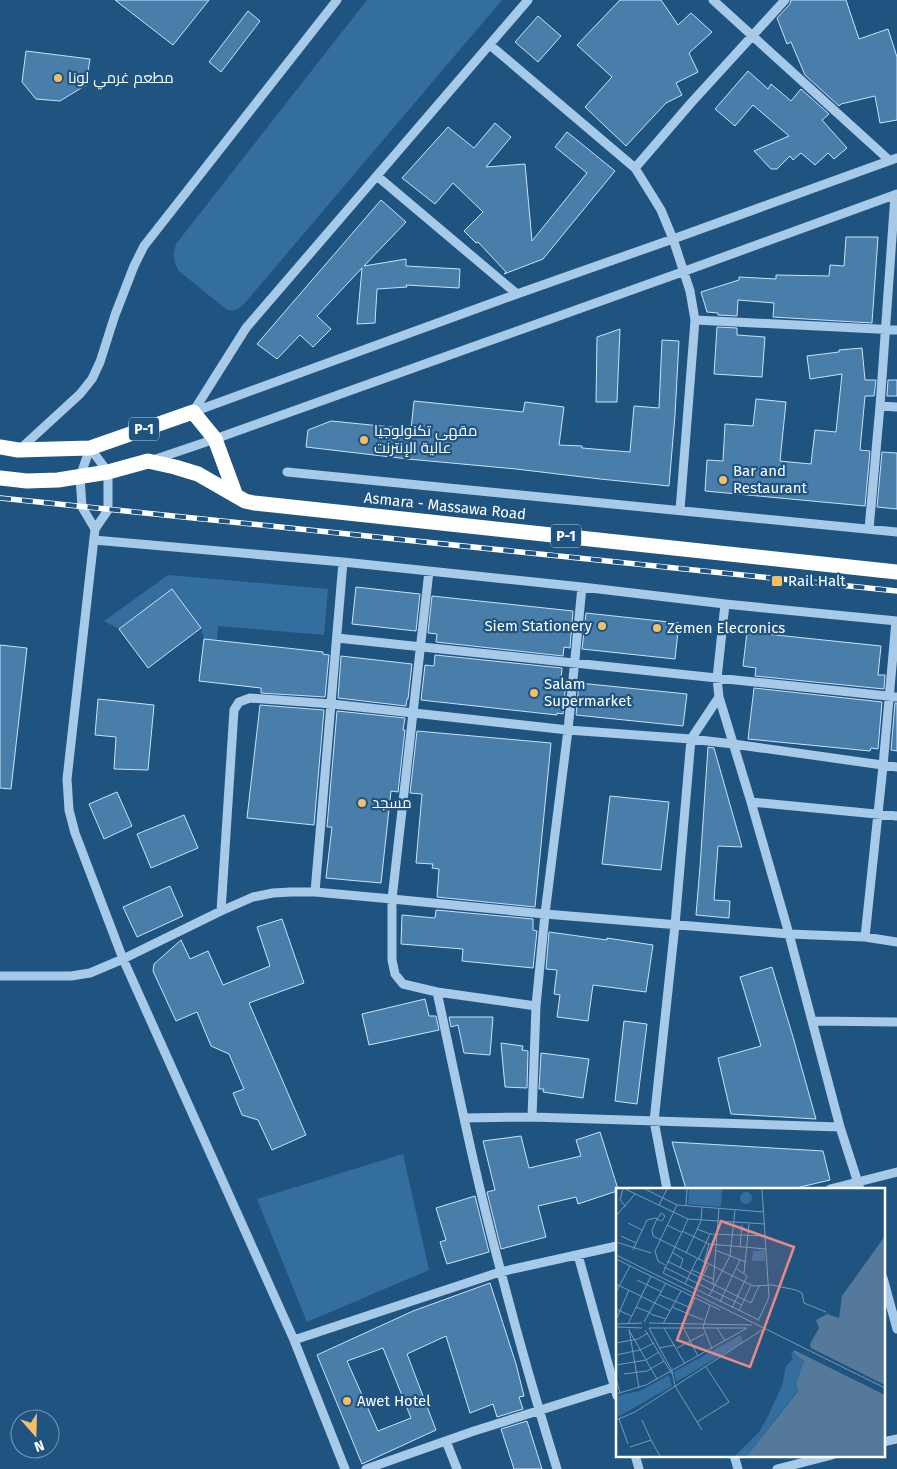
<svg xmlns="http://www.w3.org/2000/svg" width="897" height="1469" font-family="'Fira Sans',Cairo,sans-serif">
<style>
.green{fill:#346e9f}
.building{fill:#497eaa;stroke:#cae2f6;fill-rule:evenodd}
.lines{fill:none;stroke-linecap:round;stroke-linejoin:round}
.minor{stroke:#a6cae8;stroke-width:9}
.highway{stroke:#fff;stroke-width:15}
.rail-casing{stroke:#fff;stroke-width:5.5}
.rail{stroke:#205480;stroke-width:4;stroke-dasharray:11;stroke-linecap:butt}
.poi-dot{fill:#f5be67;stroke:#205480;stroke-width:2}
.labels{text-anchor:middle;stroke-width:4.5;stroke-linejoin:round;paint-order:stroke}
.shield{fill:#205480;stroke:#bcccd9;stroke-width:1}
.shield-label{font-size:14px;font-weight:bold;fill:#fff}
.poi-label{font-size:15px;fill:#fff;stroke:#205480;text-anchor:start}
.street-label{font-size:15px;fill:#fff;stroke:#205480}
.inset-road{fill:none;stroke:#7998b3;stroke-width:1}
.view{fill:#e88989;fill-opacity:0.15;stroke:#e88989;stroke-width:2.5}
.inset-edge{fill:none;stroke:#fff;stroke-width:2.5}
</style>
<rect width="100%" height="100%" fill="#205480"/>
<!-- green -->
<path class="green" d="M367,0H502L244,304C238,309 235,311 227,310L179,271C173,261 173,255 176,244Z
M168,575L328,589L324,635L218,626L217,641L204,639L201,628L172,590L119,629L104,621Z
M403,1154L429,1270L307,1322L257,1199Z"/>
<!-- building -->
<path class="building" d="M115,0H209L173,45Z
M620,0H661L678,25L691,13L712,32L689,53L698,72L676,83L682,95L666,103L626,146L585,107L612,77L577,45Z
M791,0H846L859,39L888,29L897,57V120L880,123L875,96L841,104L839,106L805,75L791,42L787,44L777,18L790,4Z
M248,11L260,21L221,72L209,62Z
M538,16L561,36L538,62L515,42Z
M26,51L90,59L86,85L60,101L36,99L22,82Z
M748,71L768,89L771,84L791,101L801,89L829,114L822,120L847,148L834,159L828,153L815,165L801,153L793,160L790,156L777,169H771L754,151L789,136L753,105L735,126L715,109Z
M495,123L511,137L486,167L525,164L532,241L587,173L555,147L567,132L615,171L543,259L504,274L506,272L478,242L476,243L464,231L483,212L453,183L435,204L402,178L448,127L474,148Z
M381,200L406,222L364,266L406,259V266L460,269L459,288L406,285L407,287L377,289L375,323L357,324L362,268L317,316L331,329L313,347L300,335L277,359L257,344Z
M846,237H878L872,323L773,317L774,303L738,300L737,316L718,315V313L707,312L701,292L739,280V277L776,279V275L829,276L830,265L844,266Z
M717,327L737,328V335L765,337L762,377L714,374Z
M620,329L617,402H596L597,337Z
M662,340L679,341L675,415L669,486L600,479L516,469L408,459L306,447L308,430L331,421L411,429L414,401L523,412L525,402L564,407L559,445L582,446V448L630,452L634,406L659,408Z
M862,348L865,380H876L874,396H865L860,450L870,451L865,506L705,491L707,460L723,461L725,424L753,426L756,399L786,402L780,461L811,464L815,430L836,432L842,374L810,379L807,356L839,352V350Z
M888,380H897V396H887Z
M882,452L897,453V509L877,507Z
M356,587L420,594L416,631L352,624Z
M172,589L201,628L148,668L119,629Z
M432,596L573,611L570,648L564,647L563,656L436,642L437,634L428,633Z
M586,613L679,623L675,659L582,649Z
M747,632L881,646L878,675H885L884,689L755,676L756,668L743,666Z
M204,639L323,652V654L329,655L325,697L261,693V688L199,681Z
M0,645L27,648L11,789L0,788Z
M435,655L562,668L561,681H566L563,714L557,713V715L421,700L425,665L434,666Z
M341,656L412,664L408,699H407L406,706L338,698Z
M579,683L687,694L683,726L576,715Z
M754,688L882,702L878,749L871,748L870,751L748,739Z
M98,699L154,705L148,770L114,769L116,737L95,735Z
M895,703H897V751L891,750Z
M260,705L324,710L314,825L247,818Z
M337,711L405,718L403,730H405L398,792L391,791L381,883L326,878L332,827H327Z
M417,731L551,743L535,907L437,897L439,869L432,868L433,864L416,863L422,794L410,793Z
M708,747L714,748L742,847L718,846L714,900L730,901L729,918L696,915L700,867Z
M117,792L132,826L104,839L89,804Z
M610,796L669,802L661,870L602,864Z
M184,815L198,848L151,868L137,834Z
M170,886L183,916L137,937L123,907Z
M436,910L533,919V930L537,931L533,968L462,961L463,949L401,944L402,915L435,918Z
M282,919L304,983L249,1003L306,1135L272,1150L258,1120L242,1115L233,1093L244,1089L229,1054L211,1046L197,1012L176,1021L153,971L154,964L181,940L190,959L208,951L223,985L270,966L257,927Z
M549,932L607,940V938L653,945L646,992L593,985L588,1021L557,1017L560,995L554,994L557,970L546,969Z
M772,967L793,1037L816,1119L731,1114L718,1058L761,1046L740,977Z
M425,999L429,1016H436L439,1030L369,1045L362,1014Z
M449,1017H493L490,1055L464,1053L458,1025L451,1027Z
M624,1021L647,1024L637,1104L615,1101Z
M501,1043L523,1046L522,1050L528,1051L527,1088L505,1087Z
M541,1053L589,1059L583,1098L543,1092L544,1089H539Z
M600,1132L618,1189L617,1191L578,1204L576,1197L538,1206L546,1237L501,1249L487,1192L495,1190L483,1141L521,1136L529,1168L581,1156L576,1140Z
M672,1142L823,1151L830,1180L792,1189H686Z
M475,1196L489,1252L447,1264L440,1242L446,1240L436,1208Z
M490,1283L516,1364L524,1396L519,1397L523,1409L497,1417L493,1404L470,1413L446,1336L407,1354L436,1430L362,1464L317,1355L413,1311ZM383,1348L411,1418L378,1431L347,1361Z
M527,1421L542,1469H514L501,1429Z"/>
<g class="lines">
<!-- minor -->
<path class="minor" d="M713,0L889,160
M490,45L635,168L661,210L673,239L690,291L695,320L680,510
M635,168L691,103L785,0
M377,176L517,294
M695,320L897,330
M880,406L897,407
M193,412L517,294L673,239L897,158
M193,412L246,328L528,0
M90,448L80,477L82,507L95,529L67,779L69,810L75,833L123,959L294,1340L345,1469
M90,448L108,472V510L95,529
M19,450L80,394L92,379L100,362L115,315L134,266L144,246L337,0
M153,460L215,439L685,271L897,194
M287,472L897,532
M869,529L880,406L895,195
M94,540L343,562L582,587L725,604L897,621
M429,571L392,899V960L395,974L403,984L437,992L536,1006
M725,604L717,678L719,697L751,802L789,934L840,1127L860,1189
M337,638L897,697
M751,802L897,816
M315,892L343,562
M221,911L234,710L239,702L250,698L332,704L568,730L691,739L733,744L897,767
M865,937L883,766L896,621
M0,976H71L90,973L123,959L221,911L253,897L273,893L291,892H315L392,899L545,914L789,934L865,937L897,942
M437,992C457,1085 476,1180 501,1272C518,1338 537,1404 557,1469
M812,1021L897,1022
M532,1117L536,1006L545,914L568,730L582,587
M464,1118L532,1117L840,1127
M667,1189L654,1121L675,925L691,739L719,697
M830,1189L897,1172
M578,1255L617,1396
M883,1278L897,1329
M294,1340L500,1272L617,1246
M446,1441L457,1469
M883,1442L897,1439
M635,1455L639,1469
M734,1455L738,1469
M366,1469L474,1431L617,1386
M777,1469L832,1455"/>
<!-- highway -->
<path class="highway" d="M0,447L18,450L90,448L193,412L215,439L236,496
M0,478L27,481L58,480L108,472L148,461L175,467L198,474L245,501L254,503L897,572"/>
<!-- rail casing -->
<g class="rail-casing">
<path id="rail" d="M0,498L897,591"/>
</g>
<!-- rail -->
<use href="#rail" class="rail"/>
</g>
<!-- markers -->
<g class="poi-dot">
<circle cx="58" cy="78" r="5"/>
<circle cx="364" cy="440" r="5"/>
<circle cx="723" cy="480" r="5"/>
<rect x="771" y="575" width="12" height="12" rx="2.5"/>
<circle cx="602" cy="626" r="5"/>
<circle cx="657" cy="628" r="5"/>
<circle cx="534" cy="693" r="5"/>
<circle cx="362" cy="803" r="5"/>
<circle cx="347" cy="1401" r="5"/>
</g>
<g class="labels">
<!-- shield labels -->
<g class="shield">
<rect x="129" y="417.5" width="30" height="23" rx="4"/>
<rect x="551" y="524.5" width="30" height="23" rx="4"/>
</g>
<g class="shield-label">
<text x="144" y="434">P-1</text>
<text x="566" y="541">P-1</text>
</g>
<!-- poi labels -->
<g class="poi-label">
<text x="68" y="83">مطعم غرمي لونا</text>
<text x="374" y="436">مقهى تكنولوجيا<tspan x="374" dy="17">عالية الإنترنت</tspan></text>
<text x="733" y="476">Bar and<tspan x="733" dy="17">Restaurant</tspan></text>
<text x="788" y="586">Rail Halt</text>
<text x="592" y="631" text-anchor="end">Siem Stationery</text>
<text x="667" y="633">Zemen Elecronics</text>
<text x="544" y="689">Salam<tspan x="544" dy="17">Supermarket</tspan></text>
<text x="372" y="808">مسجد</text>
<text x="357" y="1406">Awet Hotel</text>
</g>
<!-- street labels -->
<g class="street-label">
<text transform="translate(445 506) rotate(6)" y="5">Asmara - Massawa Road</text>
</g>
</g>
<!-- overview -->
<g transform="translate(616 1188)">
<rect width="269" height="269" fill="#205480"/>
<path d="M73,1H106L105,19L72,16ZM124 10a6 6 0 1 1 12 0a6 6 0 1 1-12 0ZM149,62V73H136L137,63ZM125,147L127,154L60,194L58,184ZM178,162L177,166L188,173L180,195L182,202L131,268H119L143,244L150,232L166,198L170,178L177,171L175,166ZM53,187L56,198L0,230V208L24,203Z" fill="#346e9f"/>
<path d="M269,48V197L195,160L194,156L203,140L200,132L211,126L223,130L226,108ZM178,162L269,207V268H131L182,203L180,195L188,173L177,165Z" fill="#54799a"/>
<path class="inset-road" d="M7,1L4,12L10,19M9,1L72,31L149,36M29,1L61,17L148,24M43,17L51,1M70,18L71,1M0,28L19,6M72,31L47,85L143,132M12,35L26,42M51,37L65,44M81,41L94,46L150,48M66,43L93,56L150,61M5,48L20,55M0,54L35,65M124,59L126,37M17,62L31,32L39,30L45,33H46L49,28L45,25L44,27L41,31L36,42L37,48L137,98L156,97L180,102L186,105L188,115L210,124M99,62L130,74M56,64L67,71L64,80M70,65L85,33L86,19M0,67L269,200M0,71L104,122M82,72L94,46M51,73L135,115L143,98M88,75L93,56M49,77L42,73L39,63L61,17M48,79L126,117M76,82L97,91M128,85L133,36M21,92L46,104M0,96L55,123M69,96L81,71M97,97L103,20M80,102L92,77M0,104L14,78M44,107L75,120M93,108L114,68L119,22M104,114L124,72M94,117L87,139L96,161M20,119L35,125M56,119L87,132M116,120L131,88L121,81M0,121L15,128M123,123L135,97M35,126L50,131M0,132L13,102M142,133L153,109L146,1M28,134L50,95M33,135L136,137M0,136L26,135M12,136L35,88M47,136L65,103M67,136L79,110M0,139L26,140M67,139L82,168M33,140L56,183L59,198L86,242M33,140H130M48,140L69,176M101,140L109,153M13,141L23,200M29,142L56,186M14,144L41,191M0,155L22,151L32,145M43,160L59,157M61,160L88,146M0,167L24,162L38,155M0,177L30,172L43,164M8,186L31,183L48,173M0,190L4,205M0,206L30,197L131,140M3,231L12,256M0,232L19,224L146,142M81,234L113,214L90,179M35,252L44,268M14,259L35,252L26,232"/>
<path class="view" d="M105,33L178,59L134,179L61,152Z"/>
<rect width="269" height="269" class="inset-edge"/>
</g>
<!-- north arrow -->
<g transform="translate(35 1434) rotate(160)"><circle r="24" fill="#205480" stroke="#7998b3"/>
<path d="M0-4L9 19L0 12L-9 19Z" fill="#f5be67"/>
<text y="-8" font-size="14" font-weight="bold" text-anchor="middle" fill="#ffffff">N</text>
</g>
</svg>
